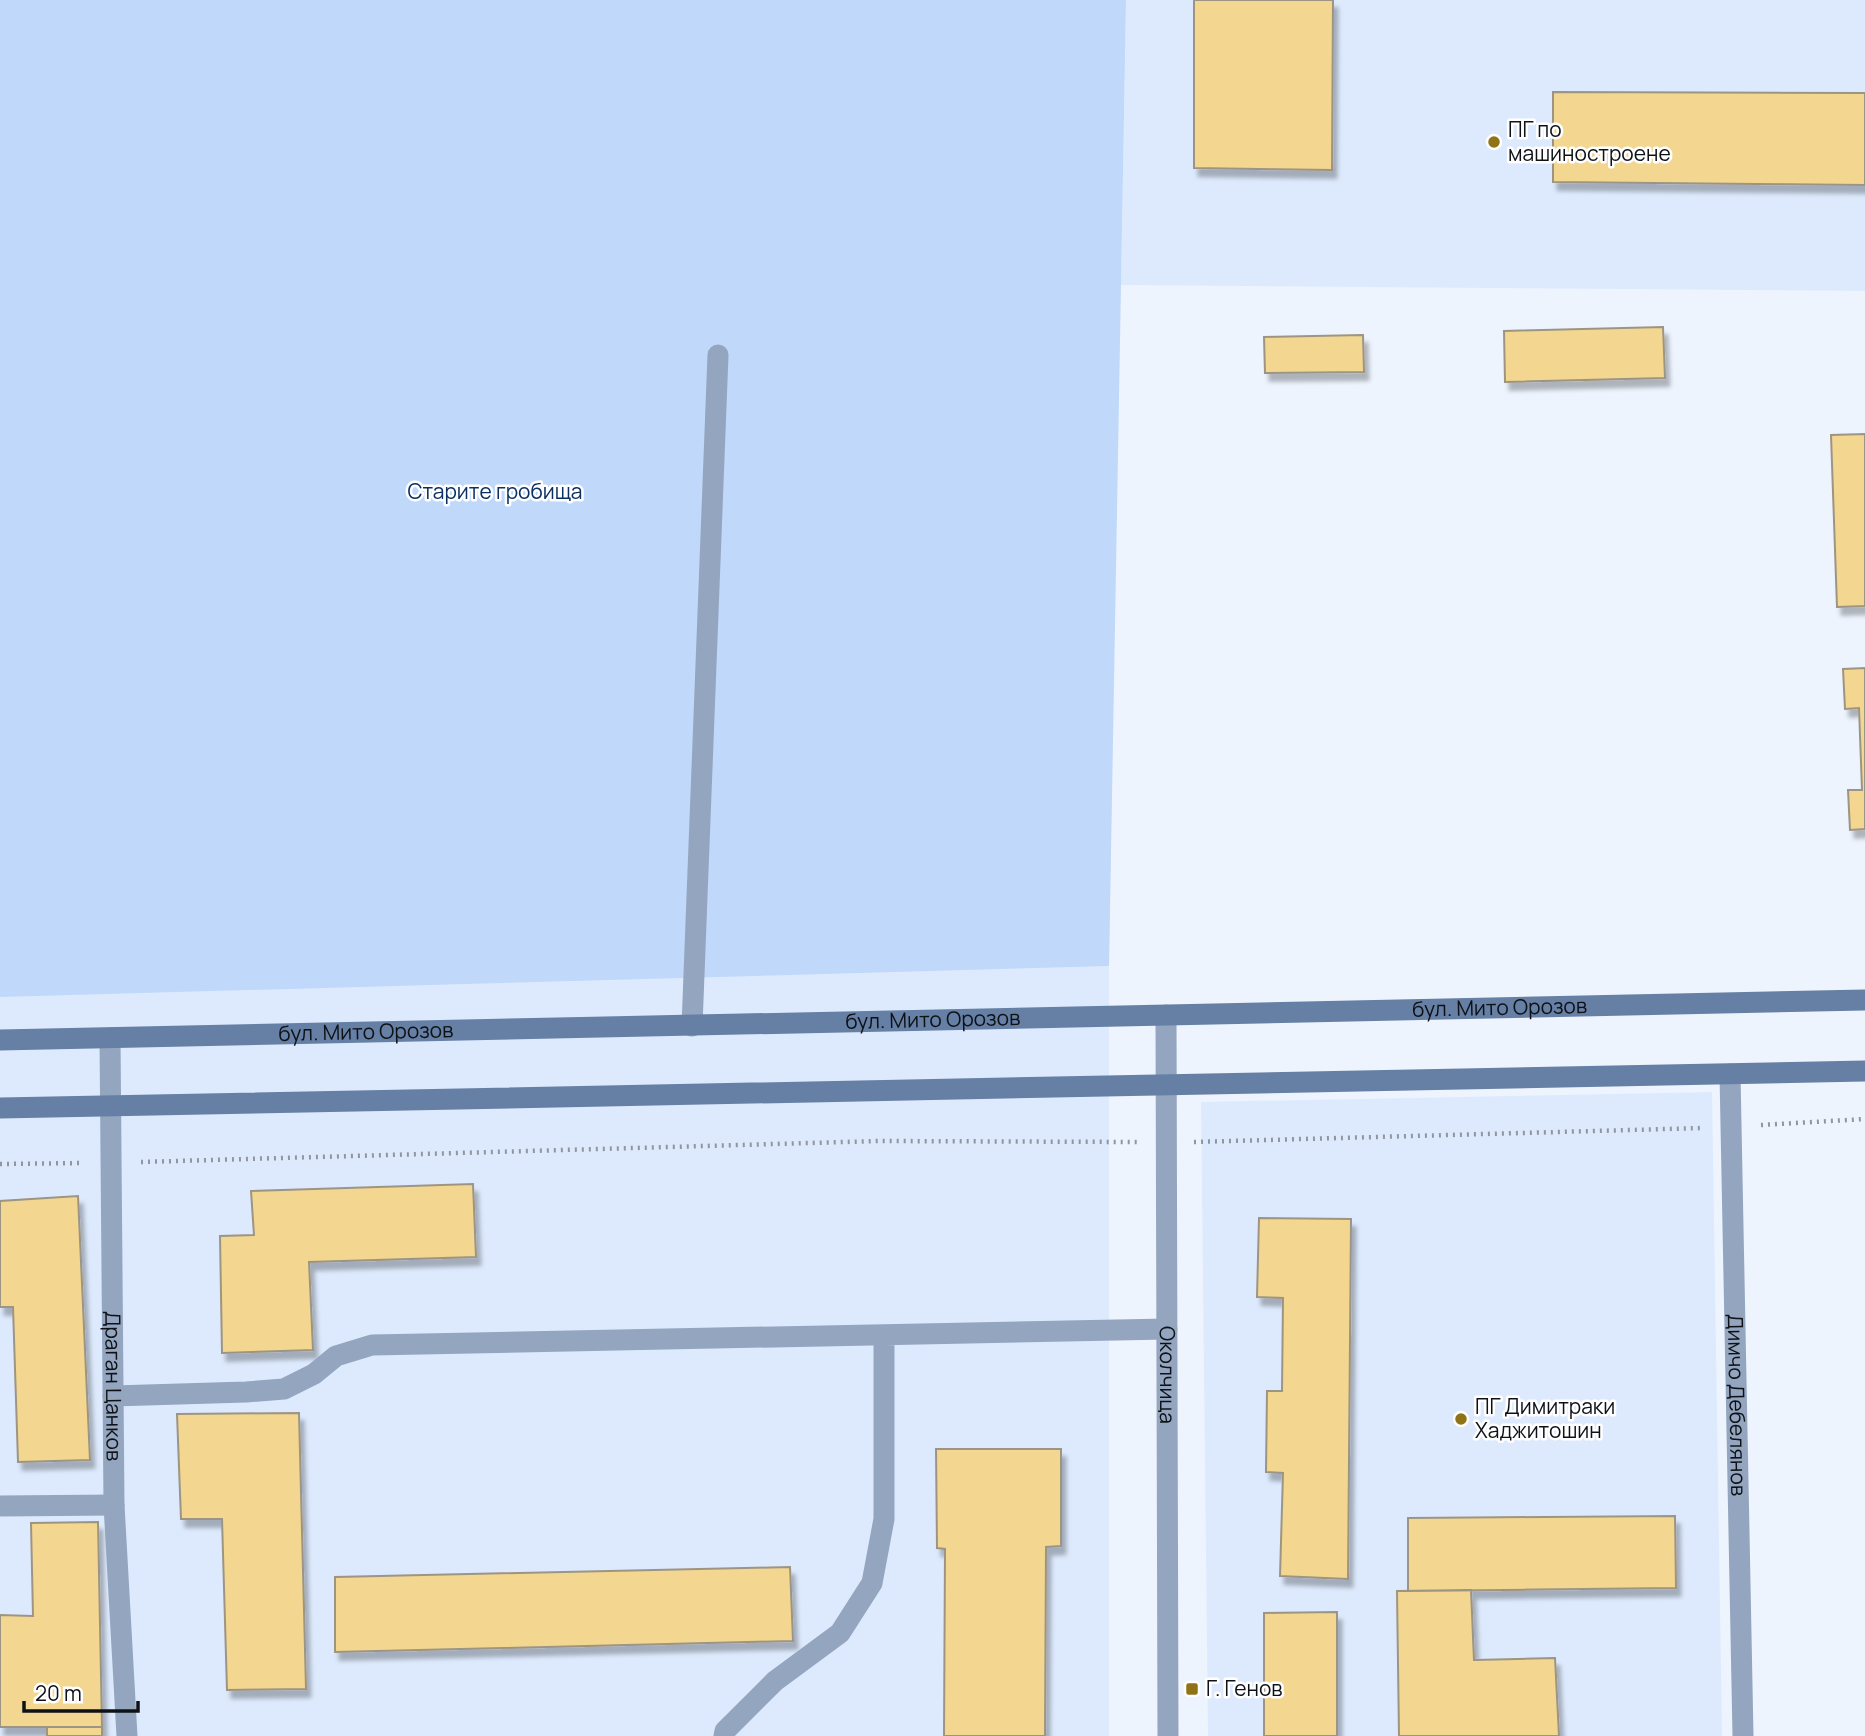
<svg xmlns="http://www.w3.org/2000/svg" width="1865" height="1736" font-family="Manrope,sans-serif">
<style>
.built{fill:#ddeafd}
.green{fill:#c0d8fa}
.building{fill:#f3d690;stroke:#9d9584;stroke-width:2;filter:url(#shadow)}
.lines{fill:none;stroke-linecap:round;stroke-linejoin:round}
.path{stroke:#90969d;stroke-width:4.5;stroke-dasharray:2 5;stroke-linecap:butt}
.service{stroke:#94a5bf;stroke-width:21}
.minor{stroke:#94a5bf;stroke-width:21}
.secondary{stroke:#667fa4;stroke-width:21}
.poi-dot{fill:#907217;stroke:#fff;stroke-width:2.5}
.labels{text-anchor:middle;stroke-width:5;stroke-linejoin:round;paint-order:stroke}
.poi-label{font-size:21px;fill:#0e1217;stroke:#fff;text-anchor:start}
.park-label{font-size:21px;fill:#0c3063;stroke:#fff}
.street-label{font-size:21px;fill:#0e1217;stroke:#fff}
</style>
<defs>
<filter id="shadow"><feDropShadow dx="4.5" dy="8" stdDeviation="2" flood-color="#0004"/></filter>
</defs>
<rect width="100%" height="100%" fill="#edf4fe"/>
<!-- built -->
<path class="built" d="M0,0H1124L1109,966V1736H0Z
M1126,0H1865V291L1121,285Z
M1712,1092L1722,1736H1208L1201,1102Z"/>
<!-- green -->
<path class="green" d="M0,0H1126L1109,966L0,997Z"/>
<!-- building -->
<path class="building" d="M1194,0H1333L1332,170L1194,168Z
M1553,92L1865,93V185L1553,182Z
M1663,327L1665,378L1505,382L1504,331Z
M1363,335L1364,372L1265,373L1264,337Z
M1865,434V606L1837,607L1831,435Z
M1865,668V829L1850,830L1848,790H1862L1859,708L1845,709L1843,669Z
M473,1184L476,1257L309,1262L313,1350L222,1353L220,1236L254,1235L251,1191Z
M78,1196L90,1460L18,1462L13,1307H0V1201Z
M1259,1218L1351,1219L1348,1579L1280,1576L1283,1473L1266,1472L1267,1391H1282L1283,1298L1257,1297Z
M299,1413L306,1689L227,1690L222,1519H181L177,1414Z
M936,1449H1061V1546L1046,1547L1045,1736H944L945,1549L937,1548Z
M1675,1516L1676,1588L1408,1591V1518Z
M98,1522L102,1727H0V1615L33,1616L31,1523Z
M790,1567L793,1641L335,1652V1577Z
M1471,1590L1474,1660L1555,1658L1559,1736H1399L1397,1591Z
M1337,1612V1736H1264V1613Z
M47,1727H102V1736H47Z"/>
<g class="lines">
<!-- path -->
<path class="path" d="M1761,1125L1865,1119
M1194,1142L1703,1128
M141,1162L880,1141L1137,1142
M0,1164L83,1163"/>
<!-- service -->
<path class="service" d="M692,1026L718,355
M113,1396L246,1392L284,1389L314,1374L336,1356L372,1345L1167,1329
M0,1506L114,1505
M724,1736L725,1731L775,1681L840,1633L872,1583L884,1519V1335"/>
<!-- minor -->
<g class="minor">
<path id="s1" d="M1166,1015L1168,1736"/>
<path id="s2" d="M110,1038L114,1505L127,1736"/>
<path id="s3" d="M1730,1074L1743,1736"/>
</g>
<!-- secondary -->
<g class="secondary">
<path id="s4" d="M0,1040L1865,1000"/>
<path d="M0,1108L1865,1071"/>
</g>
</g>
<!-- markers -->
<g class="poi-dot">
<circle cx="1494" cy="142" r="7"/>
<circle cx="1461" cy="1419" r="7"/>
<rect x="1185" y="1682" width="14" height="14" rx="3.5"/>
</g>
<g class="labels">
<!-- poi labels -->
<g class="poi-label">
<text x="1508" y="137">ПГ по<tspan x="1508" dy="24">машиностроене</tspan></text>
<text x="1475" y="1414">ПГ Димитраки<tspan x="1475" dy="24">Хаджитошин</tspan></text>
<text x="1206" y="1696">Г. Генов</text>
</g>
<!-- park labels -->
<g class="park-label">
<text x="495" y="499">Старите гробища</text>
</g>
<!-- street labels -->
<g class="street-label">
<text dy="7" stroke="none"><textPath href="#s4" startOffset="1500">бул. Мито Орозов</textPath></text>
<text dy="7" stroke="none"><textPath href="#s4" startOffset="933">бул. Мито Орозов</textPath></text>
<text dy="7" stroke="none"><textPath href="#s4" startOffset="366">бул. Мито Орозов</textPath></text>
<text dy="7" stroke="none"><textPath href="#s1" startOffset="360">Околчица</textPath></text>
<text dy="7" stroke="none"><textPath href="#s2" startOffset="348">Драган Цанков</textPath></text>
<text dy="7" stroke="none"><textPath href="#s3" startOffset="331">Димчо Дебелянов</textPath></text>
</g>
</g>
<!-- scale -->
<path d="M24 1701v10h114v-10" fill="none" stroke="#0e1217" stroke-width="3.5"/>
<text x="35" y="1701" font-size="21" fill="#0e1217" stroke="#ffffff" stroke-width="5" paint-order="stroke">20 m</text>
</svg>
